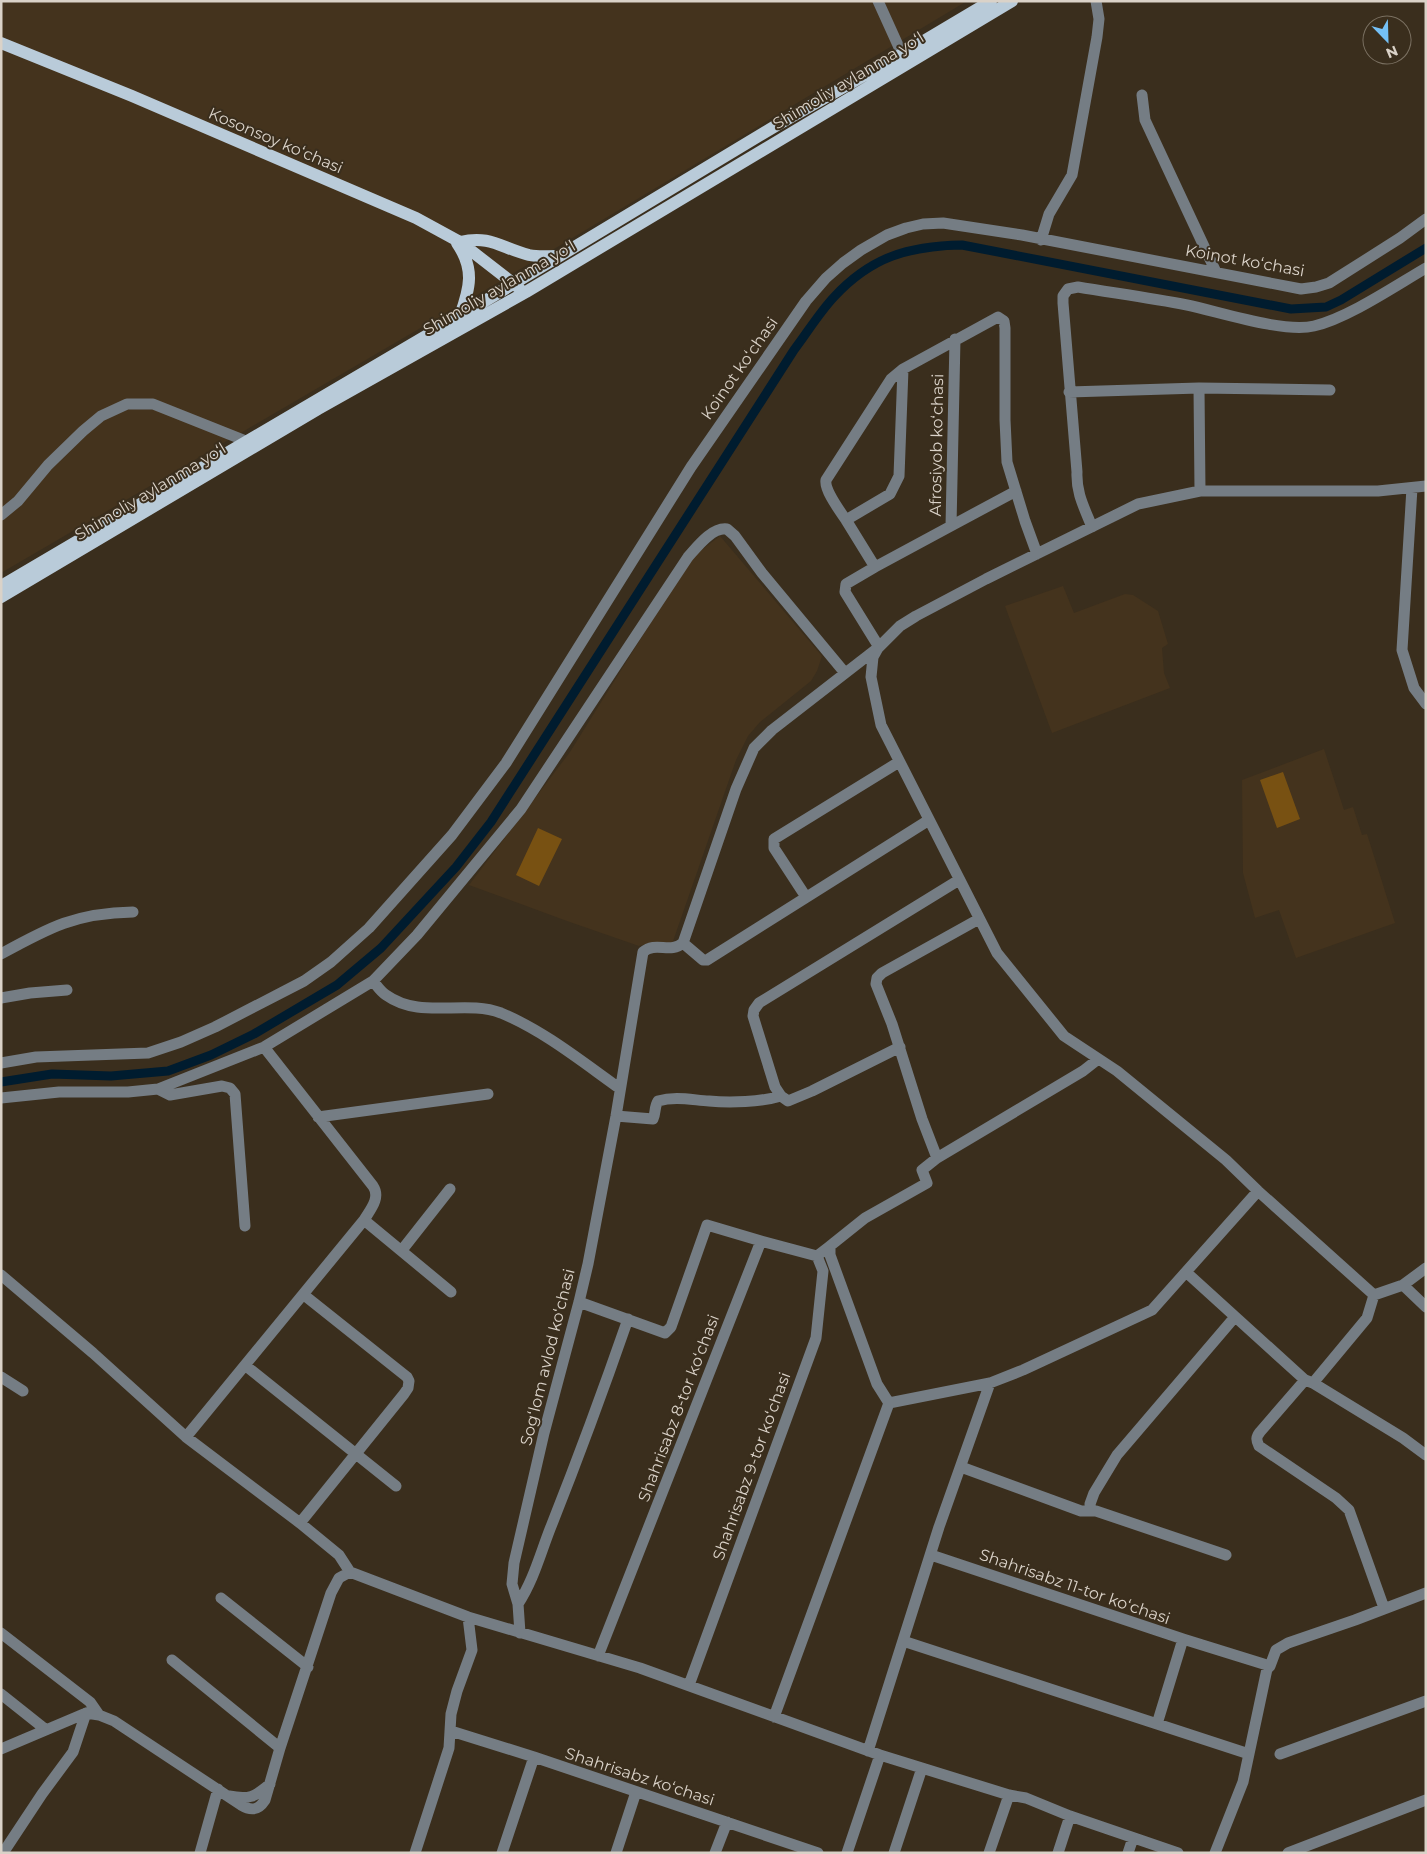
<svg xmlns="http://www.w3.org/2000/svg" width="1427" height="1854" font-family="Montserrat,sans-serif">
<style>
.built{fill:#44331d}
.green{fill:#785112}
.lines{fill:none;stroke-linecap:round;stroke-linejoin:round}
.canal{stroke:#001c2f;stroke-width:9}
.minor{stroke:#757d84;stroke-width:11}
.major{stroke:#b9cbd9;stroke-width:12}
.labels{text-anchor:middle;stroke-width:4;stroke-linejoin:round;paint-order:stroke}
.street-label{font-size:16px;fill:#dad2c8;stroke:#3a2e1d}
</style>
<rect width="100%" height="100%" fill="#3a2e1d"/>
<!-- built -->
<path class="built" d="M1,1H967L489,288L1,573Z
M720,536L822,656L817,671L811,681L760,722L748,736L736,760L671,947L650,943L639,946L567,921L469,885L570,752L691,558Z
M1063,586L1074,613L1125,594L1133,595L1158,611L1168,644L1162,648L1164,673L1170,688L1052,733L1005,606Z
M1324,749L1344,810L1353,807L1362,835L1367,834L1395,923L1296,958L1279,910L1255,918L1243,873L1242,780Z"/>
<!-- green -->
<path class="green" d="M1283,772L1300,819L1277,828L1260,780Z
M538,828L562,839L539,886L516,875Z"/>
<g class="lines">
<!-- canal -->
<path class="canal" d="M1,1082L52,1074L111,1076L168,1071L211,1055L254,1034L337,985L381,948L456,867L491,822L794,350C807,333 819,313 834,297C871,257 908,246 962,245L1291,309L1326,307L1341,300L1426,248"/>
<!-- minor -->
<path class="minor" d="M878,1L902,54
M1142,95L1145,120L1216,272
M1041,240L1049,214L1072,175L1097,37L1099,19L1096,1
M1199,388L1200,491
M1069,392L1199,388L1330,390
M1412,488L1402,650L1414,688L1426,704
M1,515L18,501L48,465L83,431L101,416L127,404H153L246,441
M846,520C840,511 824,490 826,480L891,379L903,369
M951,526L1016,491
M1092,527C1084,507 1076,493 1077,472L1063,303V296L1068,289L1078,287C1114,293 1151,298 1187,305C1220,312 1283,333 1314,326C1348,318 1395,286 1426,268
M875,567L951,526L955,339
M879,647L845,592L846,584L875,567L846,520L890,494L899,476L903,369L998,317L1004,321L1005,328V420L1007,462L1025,521L1037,554
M878,648L873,657L871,677L881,725L997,953L1064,1036L1117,1071L1226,1160L1258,1191L1374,1295L1403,1285L1426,1268
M806,897L774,848V839L899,762
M683,943L703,960H707L929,820
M1,954C50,927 76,913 133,912
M373,981C377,986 381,992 386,995C421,1020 464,999 501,1013C544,1031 581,1061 619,1088
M1,998L30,993L67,990
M900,1047L812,1091L788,1101L781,1096L775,1087L753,1016L754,1010L759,1003L959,880
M1,1063L36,1057L148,1053L181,1042L215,1027L304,981L331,962L369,928L452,835L506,763L691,467L806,301L826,278L843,263L861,250L887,235L906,228L923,224L943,223L1022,235L1301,289L1316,287L1329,283L1400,238L1426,219
M158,1089L170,1095L222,1086L230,1088L235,1094L245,1226
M1,1098L59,1092H128L158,1089L264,1047L373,981L417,935L521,809L688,557C697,547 712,527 727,529L735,536L762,573L845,673
M616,1116L653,1119C656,1113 654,1107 658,1101C675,1096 692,1100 709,1101C730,1103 761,1102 781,1096
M318,1117L488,1094
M937,1158L922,1119L892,1024L876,984L877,978L882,973L979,919
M364,1220L451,1292
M402,1250L450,1189
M1187,1273L1305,1380L1313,1383L1403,1438L1426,1455
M1,1275L93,1353L186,1437L300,1523L339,1555L350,1572L468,1617L640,1668L880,1755L1009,1795L1026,1798L1070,1816L1178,1853
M1403,1285L1426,1307
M579,1302L665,1333L671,1327L707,1225L761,1241
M246,1366L396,1486
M1,1377L23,1391
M1305,1380L1260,1432C1256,1437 1256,1440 1259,1446L1336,1498L1349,1510L1384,1608
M1313,1383L1367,1318L1374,1295
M889,1403L877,1384L830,1255V1246L865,1218L927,1183L922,1170L937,1158L1083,1071L1097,1060
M889,1403L990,1383L1023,1370L1152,1310L1258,1191
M186,1437L364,1220C370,1210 381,1198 373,1186L264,1047
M961,1467L1081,1511H1096L1226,1555
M1091,1511L1090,1504L1094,1493L1117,1455L1234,1318
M300,1523L404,1394L408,1388L409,1381L407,1377L304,1295
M931,1555L1183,1639L1157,1724
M221,1598L308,1667
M518,1604C534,1580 541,1551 552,1524C579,1456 604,1388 628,1319
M1,1633L90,1702L99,1715
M520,1633L518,1604L512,1584L514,1563L544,1433L579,1302L588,1264L616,1116L643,952C656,941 670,954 683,943L736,789L754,748L772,730L879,647L900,626L916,616L986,579L1138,504L1200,491H1378L1426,486
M1183,1639L1270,1666
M903,1641L1249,1754
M598,1656L761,1241L817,1256L830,1246
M172,1660L280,1748
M689,1685L816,1338L823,1271L817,1256
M1,1694L45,1729
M774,1717L889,1403
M451,1731L534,1757L818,1853
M1,1749L86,1713L99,1715L114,1721L241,1805C251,1811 258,1811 265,1800L280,1748L331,1593L339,1578L350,1572
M868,1751L939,1527L990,1383
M1280,1754L1426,1701
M229,1796C249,1800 255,1797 270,1784
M3,1853L42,1794L73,1752L86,1713
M200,1853L218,1789
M415,1853L449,1748L451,1714L457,1691L472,1650L468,1617
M502,1853L534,1757
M616,1853L636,1792
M715,1853L727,1822
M847,1853L880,1755
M894,1853L922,1768
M989,1853L1009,1795
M1058,1853L1070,1816
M1128,1853L1133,1838
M1215,1853L1243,1782L1267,1669L1270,1666L1276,1650L1288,1643L1355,1620L1426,1593
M1288,1853L1426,1800"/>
<!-- major -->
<path class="major" d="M1,43L132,96L416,218L460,242L519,288
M460,242C491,235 501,248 529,255C538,257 547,256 556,256
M457,243C475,269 470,288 460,316
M1,586L460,316L777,125L902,54L991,1
M1,597L318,409L526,292L1012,1"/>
</g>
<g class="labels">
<!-- street labels -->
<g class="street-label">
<text transform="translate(848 80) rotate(-31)" y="6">Shimoliy aylanma yoʻl</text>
<text transform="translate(276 140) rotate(23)" y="6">Kosonsoy koʻchasi</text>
<text transform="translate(1245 260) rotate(10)" y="6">Koinot koʻchasi</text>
<text transform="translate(499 287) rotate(-30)" y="6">Shimoliy aylanma yoʻl</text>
<text transform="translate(739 368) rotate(-55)" y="6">Koinot koʻchasi</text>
<text transform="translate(936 445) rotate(-89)" y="6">Afrosiyob koʻchasi</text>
<text transform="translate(150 491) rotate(-31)" y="6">Shimoliy aylanma yoʻl</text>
<text transform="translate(547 1357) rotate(-76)" y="6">Sogʻlom avlod koʻchasi</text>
<text transform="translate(678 1408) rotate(-69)" y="6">Shahrisabz 8-tor koʻchasi</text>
<text transform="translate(751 1466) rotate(-70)" y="6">Shahrisabz 9-tor koʻchasi</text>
<text transform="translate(1075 1586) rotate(19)" y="6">Shahrisabz 11-tor koʻchasi</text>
<text transform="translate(640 1776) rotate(18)" y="6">Shahrisabz koʻchasi</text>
</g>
</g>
<!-- border -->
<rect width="1427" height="1854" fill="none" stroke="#dad2c8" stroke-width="5"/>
<!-- north arrow -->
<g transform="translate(1387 40) rotate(157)"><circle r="24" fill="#3a2e1d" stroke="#7a7061"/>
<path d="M0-4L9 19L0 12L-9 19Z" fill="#74c0f6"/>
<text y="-8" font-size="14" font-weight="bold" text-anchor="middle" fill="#dad2c8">N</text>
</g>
</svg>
